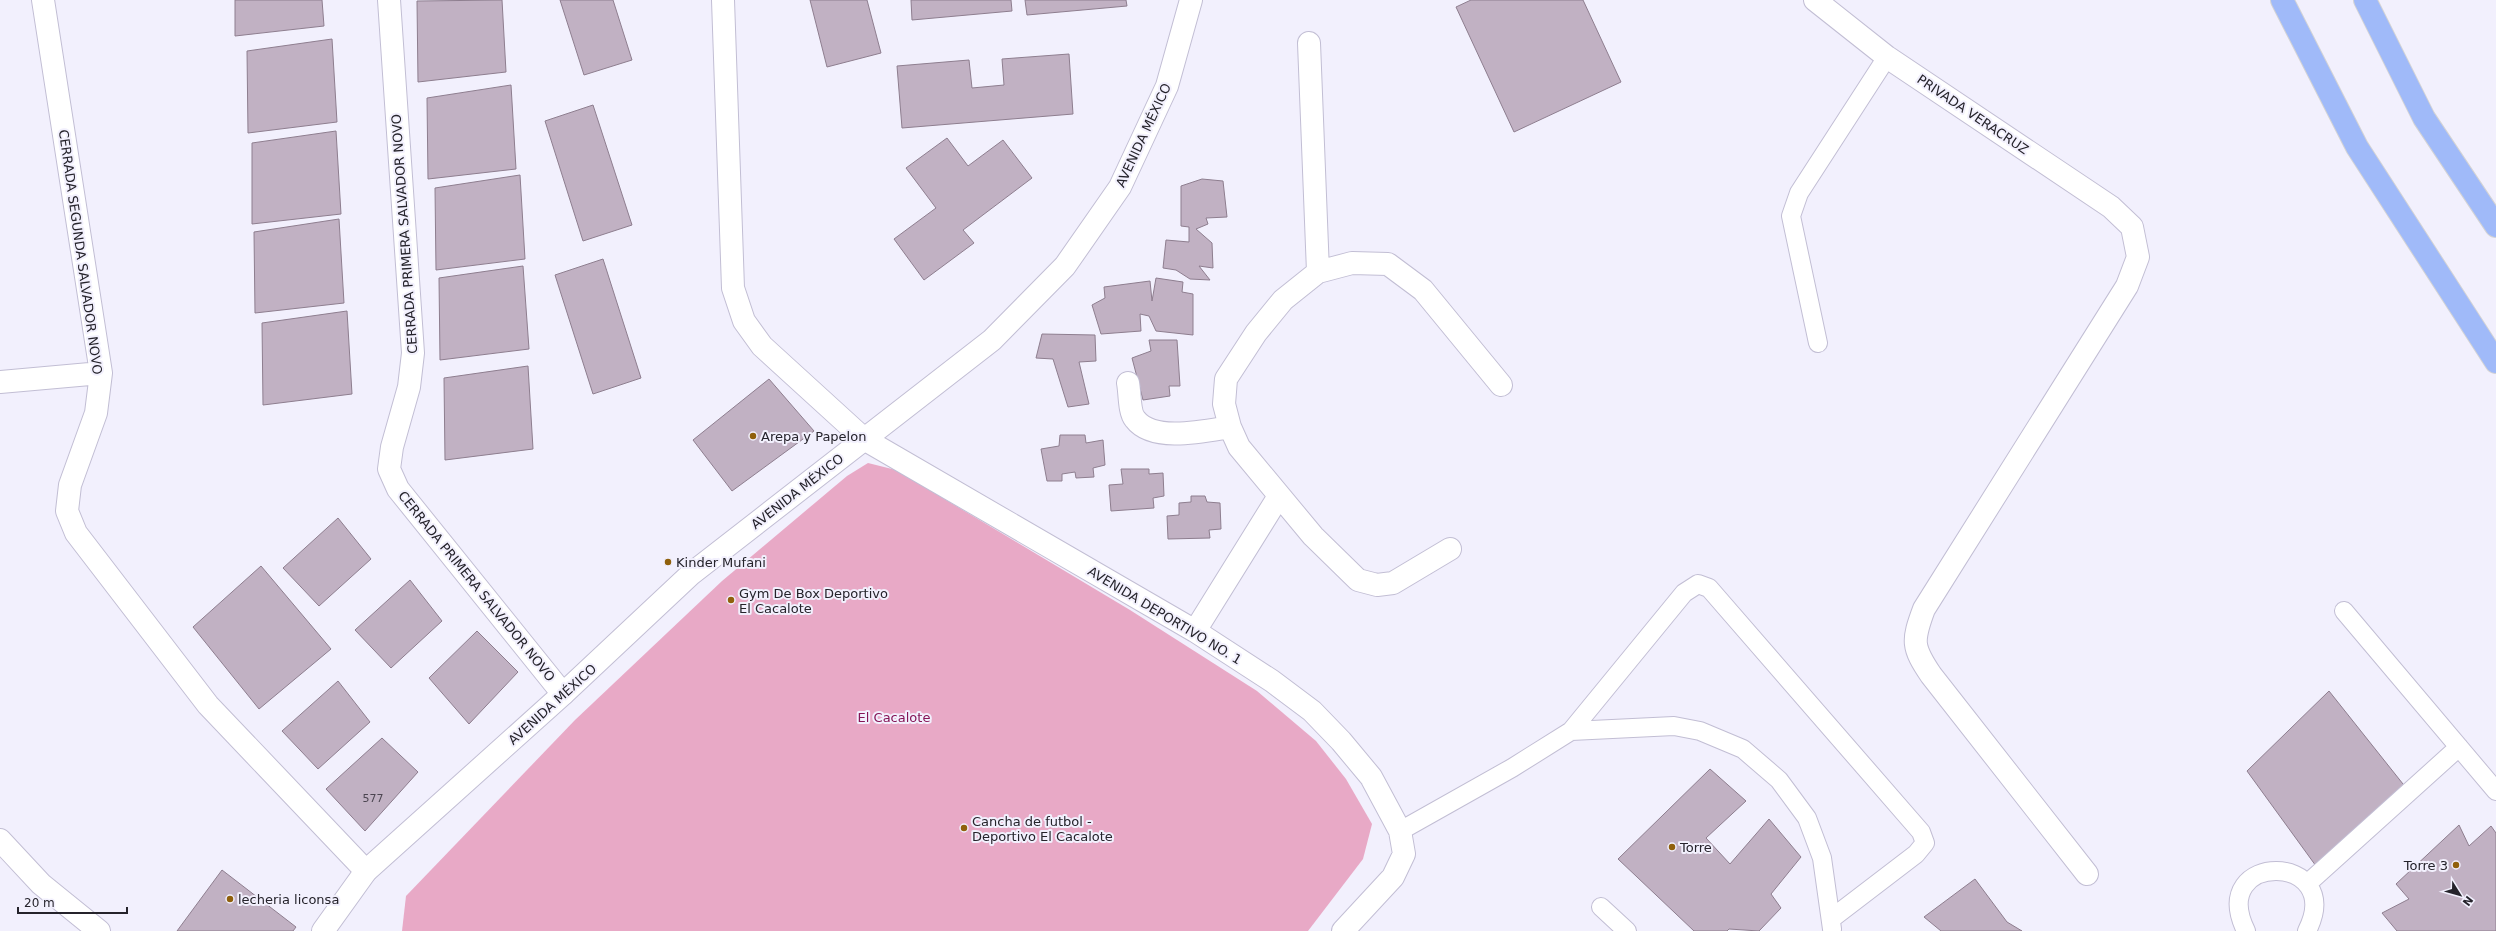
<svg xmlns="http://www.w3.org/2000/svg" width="2496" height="931" font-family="'DejaVu Sans',sans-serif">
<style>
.green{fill:#e8a9c6}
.building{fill:#c1b1c3;stroke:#8e7e8f}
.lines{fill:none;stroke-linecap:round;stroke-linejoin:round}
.service-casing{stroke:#c2bed4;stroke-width:20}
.minor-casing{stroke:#c2bed4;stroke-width:24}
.secondary-casing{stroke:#c2bed4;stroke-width:24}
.motorway-casing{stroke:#d3d3d5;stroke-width:24}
.service{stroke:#fff;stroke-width:18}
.minor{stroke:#fff;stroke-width:22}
.secondary{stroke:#fff;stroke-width:22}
.motorway{stroke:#a0baf9;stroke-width:22}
.poi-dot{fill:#90600c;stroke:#f2f0fd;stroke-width:1.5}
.labels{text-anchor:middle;stroke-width:4;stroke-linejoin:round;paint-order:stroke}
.number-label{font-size:11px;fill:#4c4651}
.street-label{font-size:13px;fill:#25232b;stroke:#f2f0fd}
.poi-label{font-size:13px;fill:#25232b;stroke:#f2f0fd;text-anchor:start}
.park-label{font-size:13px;fill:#851557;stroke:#f2f0fd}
</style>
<rect width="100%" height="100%" fill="#f2f0fd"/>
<!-- green -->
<path class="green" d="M868,463L896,470L1130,610L1257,691L1316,741L1346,779L1372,824L1363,859L1308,931H402L406,896L575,720L722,581L847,476Z"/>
<!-- building -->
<path class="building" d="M235,0H322L324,26L235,36Z
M502,0L506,72L418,82L417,1Z
M560,0H613L632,60L584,75Z
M810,0H867L881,53L827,67Z
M911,0H1011L1012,11L912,20Z
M1025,0H1126L1127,6L1027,15Z
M1471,0H1583L1621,82L1514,132L1456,7Z
M332,39L337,122L248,133L247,51Z
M1069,54L1073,114L902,128L897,66L969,60L972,88L1004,85L1002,59Z
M511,85L516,169L428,179L427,98Z
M593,105L632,225L583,241L545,121Z
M336,131L341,214L252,224V143Z
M947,138L968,166L1003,140L1032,178L963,230L974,243L924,280L894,239L936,208L906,168Z
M520,175L525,259L436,270L435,188Z
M1202,179L1223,181L1227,217L1206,218L1208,224L1196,229L1212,243L1213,268L1199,266L1210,280L1190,279L1176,270L1163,268L1166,240L1189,242V227L1181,226V186Z
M339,219L344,303L255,313L254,232Z
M603,259L641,378L593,394L555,275Z
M523,266L529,349L440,360L439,278Z
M1156,278L1183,282L1182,292L1193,294V335L1156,331L1149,316L1140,314L1141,331L1101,334L1092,305L1105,298L1104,287L1150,281L1152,301Z
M347,311L352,394L263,405L262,323Z
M1042,334L1095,335L1096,361L1079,362L1089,404L1068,407L1053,359L1036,358Z
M1149,340H1177L1180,386H1169L1170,396L1143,400L1132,358L1151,351Z
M528,366L533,449L445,460L444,378Z
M769,379L814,431L732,491L693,440Z
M1060,435H1085L1086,443L1103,440L1105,465L1093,468L1094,477L1076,478L1075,472L1062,474V481H1047L1041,449L1059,446Z
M1121,469H1149V474L1163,473L1164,496L1153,498L1154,508L1111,511L1109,485L1123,484Z
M1191,496H1205L1207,502L1220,503L1221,529L1209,530L1210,538L1168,539L1167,516L1179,515V503L1191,502Z
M338,518L371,559L319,606L283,568Z
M261,566L331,649L259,709L193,627Z
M410,580L442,621L391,668L355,630Z
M477,631L518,672L469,724L429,678Z
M338,681L370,722L318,769L282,731Z
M2329,691L2407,789L2316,866L2247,771Z
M382,738L418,772L365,831L326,789Z
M1710,769L1746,801L1706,838L1730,864L1769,819L1801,857L1771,894L1781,908L1759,931L1729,929L1727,931H1694L1618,859Z
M2459,825L2469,846L2491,826L2496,833V931H2397L2382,913L2409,899L2396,884Z
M222,870L296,927L293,931H177Z
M1975,879L2007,922L2022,931H1941L1924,917Z"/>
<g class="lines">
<!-- service casing -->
<g class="service-casing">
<path id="service" d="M1818,343L1791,216L1799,193L1887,57
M2344,611L2496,791
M1571,731L1684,593L1698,584L1709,588L1921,832L1925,843L1916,854L1831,919
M1400,831L1512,768L1571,731L1674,726L1700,731L1743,749L1779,780L1807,818L1822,858L1832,929
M2307,884L2459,747
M1601,907L1627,931
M2246,931C2206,850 2347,852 2307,931"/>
</g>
<!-- minor casing -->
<g class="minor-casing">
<path id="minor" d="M43,0L101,373L96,413L70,485L67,511L76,533L208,705L366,871
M389,0L413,353L409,387L392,447L389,469L398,489L563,694
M723,0L733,288L744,321L762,346L864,439L1195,631L1272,681L1312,711L1341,741L1371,777L1400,831L1404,854L1393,877L1343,931
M1815,0L1887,57L2111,207L2132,227L2138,257L2127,286L1924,609C1912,641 1912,647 1931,675L2087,874
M1309,43L1318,272
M0,382L101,373
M1128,383C1130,393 1129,412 1135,419C1153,443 1205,431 1230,427
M1450,549L1393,583L1377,585L1358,580L1313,536L1239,447L1230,427L1224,404L1226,379L1256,333L1283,300L1318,272L1352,263L1388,264L1423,290L1501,385
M1195,631L1279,496
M0,840L41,884L99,931"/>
</g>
<!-- secondary casing -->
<g class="secondary-casing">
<path id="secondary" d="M323,931L366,871L563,694L691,574L992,340L1065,266L1120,187L1167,86L1191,0"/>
</g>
<!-- motorway casing -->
<g class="motorway-casing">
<path id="motorway" d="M2282,0L2357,147L2496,362
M2365,0L2424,118L2496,226"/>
</g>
<!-- service -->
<use href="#service" class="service"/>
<!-- minor -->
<use href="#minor" class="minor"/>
<!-- secondary -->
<use href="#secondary" class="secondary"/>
<!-- motorway -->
<use href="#motorway" class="motorway"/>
</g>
<!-- markers -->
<g class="poi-dot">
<circle cx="753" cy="436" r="4"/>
<circle cx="668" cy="562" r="4"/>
<circle cx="731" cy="600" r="4"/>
<circle cx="964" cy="828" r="4"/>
<circle cx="1672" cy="847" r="4"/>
<circle cx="2456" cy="865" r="4"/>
<circle cx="230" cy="899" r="4"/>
</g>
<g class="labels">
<!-- number labels -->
<g class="number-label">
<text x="373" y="802">577</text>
</g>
<!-- street labels -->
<g class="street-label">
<text transform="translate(1973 114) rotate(34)" y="5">PRIVADA VERACRUZ</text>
<text transform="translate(1143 135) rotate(-65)" y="5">AVENIDA MÉXICO</text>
<text transform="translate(404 234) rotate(-94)" y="5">CERRADA PRIMERA SALVADOR NOVO</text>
<text transform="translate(81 252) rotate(82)" y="5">CERRADA SEGUNDA SALVADOR NOVO</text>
<text transform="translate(797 491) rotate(-38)" y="5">AVENIDA MÉXICO</text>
<text transform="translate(477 586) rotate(51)" y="5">CERRADA PRIMERA SALVADOR NOVO</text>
<text transform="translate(1165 615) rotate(31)" y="5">AVENIDA DEPORTIVO NO. 1</text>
<text transform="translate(552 704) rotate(-42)" y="5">AVENIDA MÉXICO</text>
</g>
<!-- poi labels -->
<g class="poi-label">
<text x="761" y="441">Arepa y Papelon</text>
<text x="676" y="567">Kinder Mufani</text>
<text x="739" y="598">Gym De Box Deportivo<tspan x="739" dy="15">El Cacalote</tspan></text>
<text x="972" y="826">Cancha de futbol -<tspan x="972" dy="15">Deportivo El Cacalote</tspan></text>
<text x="1680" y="852">Torre</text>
<text x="2448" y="870" text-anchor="end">Torre 3</text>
<text x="238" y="904">lecheria liconsa</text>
</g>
<!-- park labels -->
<g class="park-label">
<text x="894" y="722">El Cacalote</text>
</g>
</g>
<!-- north arrow -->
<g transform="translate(2460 895) rotate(127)" stroke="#f2f0fd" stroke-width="3" paint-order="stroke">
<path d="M0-3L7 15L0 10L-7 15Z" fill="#25232b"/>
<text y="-6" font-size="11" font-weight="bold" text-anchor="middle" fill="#25232b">N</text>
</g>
<!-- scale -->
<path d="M18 907v6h109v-6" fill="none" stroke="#25232b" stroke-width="2"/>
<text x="24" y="907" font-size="12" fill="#25232b" stroke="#f2f0fd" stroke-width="3" paint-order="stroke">20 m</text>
</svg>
